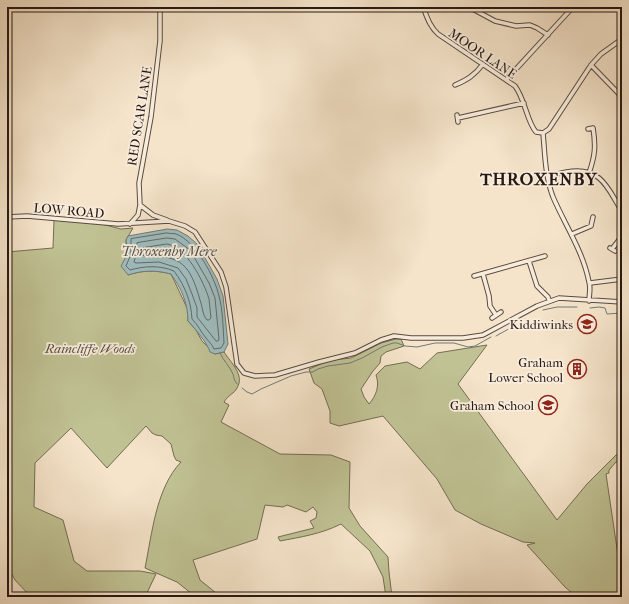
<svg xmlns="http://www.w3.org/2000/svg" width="629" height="604" font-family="'IM FELL French Canon',serif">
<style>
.green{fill:#c0c294;stroke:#746d54}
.water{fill:#9fbdbf;stroke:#6f7b7a}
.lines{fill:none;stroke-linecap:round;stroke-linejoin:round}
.shore{stroke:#636a69;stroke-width:1}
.stream{stroke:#6f7b7a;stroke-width:1}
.minor-casing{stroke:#5a4b41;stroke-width:5.5}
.minor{stroke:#f8eddd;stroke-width:3.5}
.labels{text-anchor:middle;stroke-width:3.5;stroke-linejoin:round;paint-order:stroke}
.street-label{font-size:13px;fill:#271813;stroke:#f8eddd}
.poi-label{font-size:13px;fill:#271813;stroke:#f8eddd;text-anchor:end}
.park-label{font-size:13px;font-style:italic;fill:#554b3a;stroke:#f8eddd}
.water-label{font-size:14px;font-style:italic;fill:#51524f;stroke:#f8eddd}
.district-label{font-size:17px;font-weight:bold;letter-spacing:1px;fill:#271813;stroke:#f8eddd}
</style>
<rect width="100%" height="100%" fill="#f5e4ca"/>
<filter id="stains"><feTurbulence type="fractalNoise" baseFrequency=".005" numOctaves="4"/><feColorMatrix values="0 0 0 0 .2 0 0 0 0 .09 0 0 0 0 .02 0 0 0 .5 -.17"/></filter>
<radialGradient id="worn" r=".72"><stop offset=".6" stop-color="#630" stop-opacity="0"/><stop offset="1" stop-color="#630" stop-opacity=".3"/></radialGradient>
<!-- green -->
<path class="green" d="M54,220L102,224L121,229L133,228L126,240L128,275C143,270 156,270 171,274L188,310V321L196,330L202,341L215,354L224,352C231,363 245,375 237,388C234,394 229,394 224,402L229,405L221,422L280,454L331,455L350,462L349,508L360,526L388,557L389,572L392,597H386L383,577L370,551L341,524C321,534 301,537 280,541L278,537L314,528L310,521L316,518L317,512L313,507L306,512L287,505L283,507L265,505L257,539L193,560L200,580L221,597H196L177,582L145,568C152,534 156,488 181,462L176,460L174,456L171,444L162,436L156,435L152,433L146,426L107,468L71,428L35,463L34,507L63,520L74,561L87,571H140L156,574L145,597H31L15,580L7,565V252L53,248Z
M396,339H401L404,346L386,352L381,356L380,363L373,371L361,389L364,397L369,404C376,396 380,386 376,375L385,366L407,362L420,369L437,353L487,345L458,384L557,520L587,484L616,455L622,452V462H616L609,470V473L606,474L620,569H622V597H577L565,587L527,545L535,543L523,542L481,524L455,510L437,479L383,416L339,426L330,423V411L322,389L314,383L309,369L321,364L333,360L351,358L381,343Z"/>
<!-- water -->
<path class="water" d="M167,229L177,230L188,236L197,244L217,279L223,296L228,344L224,352L215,354L210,352C208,344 194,327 188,321C188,303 181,288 171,274C156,270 143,270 128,275L121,266L128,253L126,240L128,236Z"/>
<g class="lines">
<!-- shore -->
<path class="shore" d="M167,233C170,234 174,233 176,234C196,241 215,278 219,296C223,311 223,328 224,343L221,348L214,349C212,344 209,342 206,338C201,332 198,325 192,319C191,301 185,286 174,271C160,265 144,266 130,270L126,266L131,254V239Z
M167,238L175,239L190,250L209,283L215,298L219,339L218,341H216L197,317V308L192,294L186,279L178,268L159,262L136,263L134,262L136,255L137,243Z
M167,244C186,246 204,282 209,299C210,305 210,312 211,318L209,320H207C202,314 203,308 200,300C190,265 182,255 144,256L143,255L142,250L143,248Z"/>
<!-- stream -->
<path class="stream" d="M590,308L599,307L605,308L607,314L622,313
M543,310L557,307H577
M496,336L514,326
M220,353C223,360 230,367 233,374C234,378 234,380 237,384
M242,388L247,392L252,394L261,389L291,376L306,372H313L318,369L328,366L350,363L362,358L382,347L393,343H397L405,346L417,347L435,343H454L468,347L475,346L491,337"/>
<!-- minor casing -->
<g class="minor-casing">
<path id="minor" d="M423,7C427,17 430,27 438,34L515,86C525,99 527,122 536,132L543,133
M469,7L495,21L516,26L530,25L537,28L548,35
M591,65L622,97
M507,79L573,7
M455,85C467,80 475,75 483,64
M457,115L458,122
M458,118L524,103
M588,129L593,128C596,146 595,156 589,173
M543,133C545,155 545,176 553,197C565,225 583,251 589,282C591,288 589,295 589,301
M543,133L549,129L591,65L601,54L622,39
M548,176C565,172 584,166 599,178C609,186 615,201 622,211
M140,205L153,215L167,220
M7,217L27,216L118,224L169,221L185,226L195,232L221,272L226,287L237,364L244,373L255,376L275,375L319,362L355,353L381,340L394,336L411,338H463L483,335L537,306L559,298L622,302
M130,224L138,215L140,205L139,183L151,117L160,41V7
M572,234L591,226L593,217
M610,248L615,251
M612,249L622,236
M529,261L537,286L548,297L549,300
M483,274L489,296L490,306L496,315
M474,276L545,256
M590,283L622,279
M492,318L501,312"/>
</g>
<!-- minor -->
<use href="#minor" class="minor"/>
</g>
<!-- icons -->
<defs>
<g id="school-ring" transform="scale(1)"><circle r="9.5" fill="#f8eddd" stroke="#8f2418" stroke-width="1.5"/><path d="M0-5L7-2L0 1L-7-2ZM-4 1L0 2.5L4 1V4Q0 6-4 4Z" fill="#8f2418"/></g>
<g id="building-ring" transform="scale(1)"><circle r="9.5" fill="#f8eddd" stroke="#8f2418" stroke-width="1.5"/><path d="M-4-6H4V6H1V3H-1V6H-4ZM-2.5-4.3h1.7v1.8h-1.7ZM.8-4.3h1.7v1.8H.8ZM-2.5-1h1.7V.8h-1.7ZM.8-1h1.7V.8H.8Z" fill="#8f2418"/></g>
</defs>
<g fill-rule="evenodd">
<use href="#school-ring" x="587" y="324"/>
<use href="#building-ring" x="577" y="369"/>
<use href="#school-ring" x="548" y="405"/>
</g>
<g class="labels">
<!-- street labels -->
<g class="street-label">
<text transform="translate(483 53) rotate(34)" y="5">MOOR LANE</text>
<text transform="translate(139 116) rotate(-81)" y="5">RED SCAR LANE</text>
<text transform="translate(69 210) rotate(5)" y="5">LOW ROAD</text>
</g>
<!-- poi labels -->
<g class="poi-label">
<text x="573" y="329">Kiddiwinks</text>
<text x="563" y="367">Graham<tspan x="563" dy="15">Lower School</tspan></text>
<text x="534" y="410">Graham School</text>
</g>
<!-- park labels -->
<g class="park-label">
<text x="90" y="353">Raincliffe Woods</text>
</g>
<!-- water labels -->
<g class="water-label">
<text x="169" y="256">Throxenby Mere</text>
</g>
<!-- district labels -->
<g class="district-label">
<text x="539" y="185">THROXENBY</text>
</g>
</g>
<!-- margin -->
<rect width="629" height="604" fill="none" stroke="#f5e4ca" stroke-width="24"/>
<rect x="8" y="8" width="613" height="588" fill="none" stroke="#271813" stroke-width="2"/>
<rect x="12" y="12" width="605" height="580" fill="none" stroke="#271813"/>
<rect width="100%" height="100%" filter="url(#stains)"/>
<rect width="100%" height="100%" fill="url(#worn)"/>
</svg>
